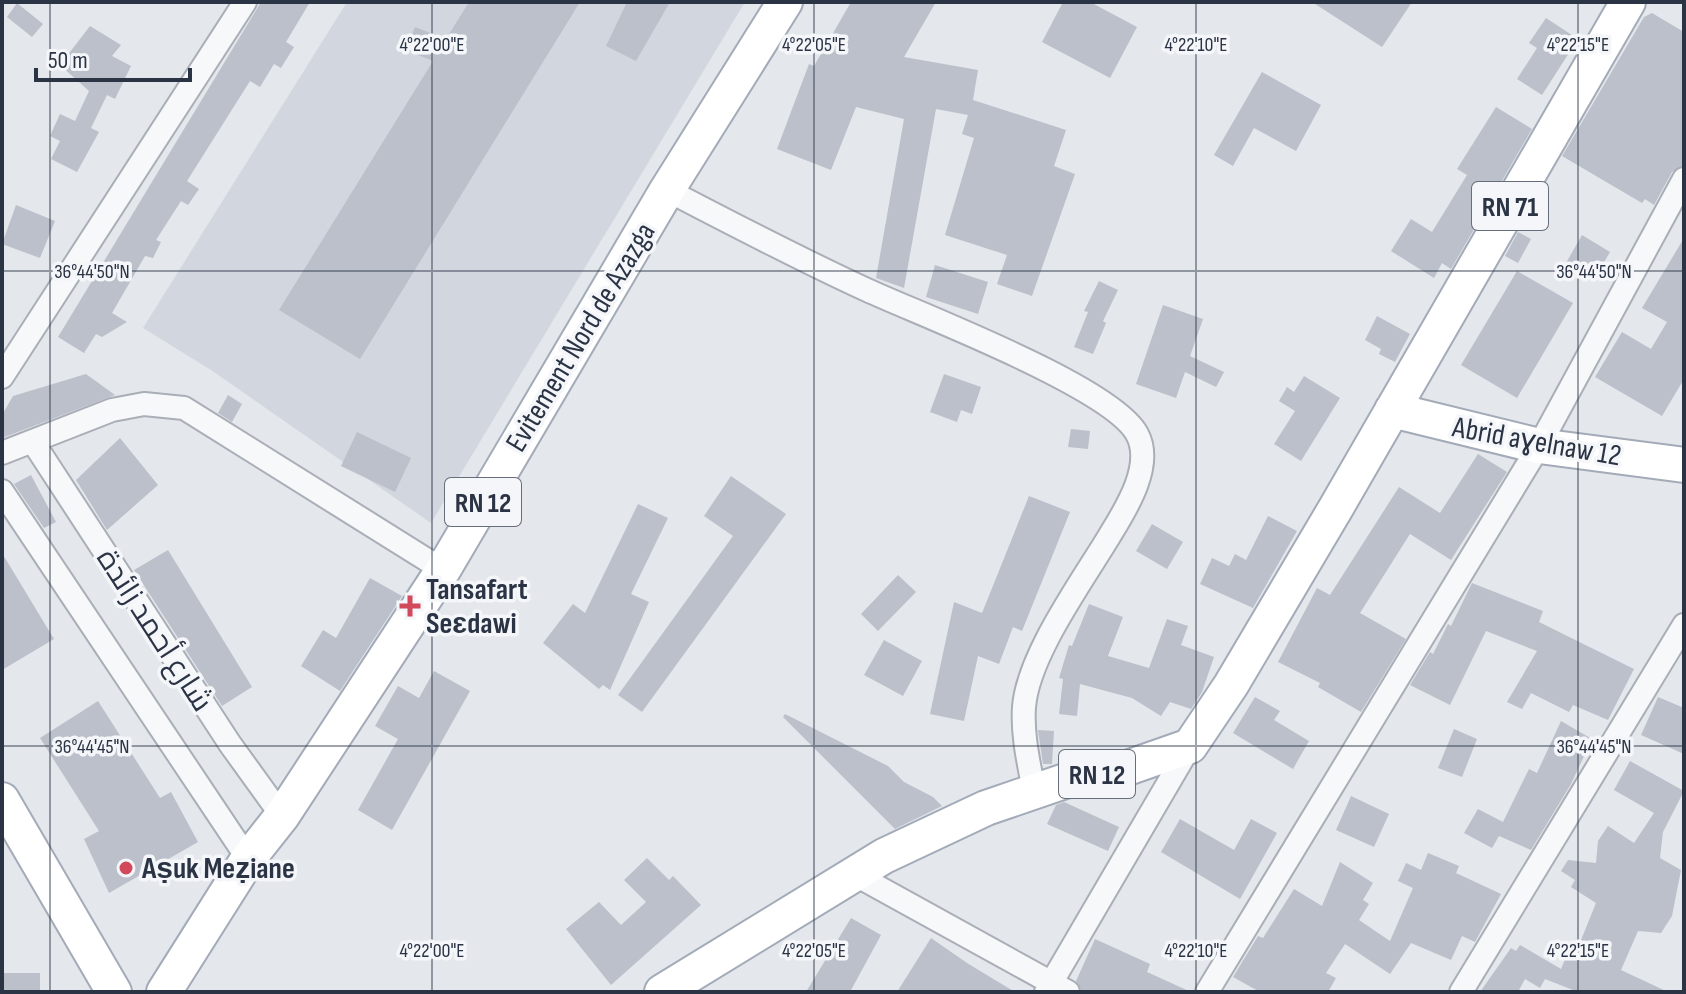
<svg xmlns="http://www.w3.org/2000/svg" width="1686" height="994" font-family="'Sofia Sans Condensed',Cairo,sans-serif">
<style>
.built{fill:#d2d6de}
.building{fill:#bbc0ca}
.lines{fill:none;stroke-linecap:round;stroke-linejoin:round}
.minor-casing{stroke:#a9aeb7;stroke-width:26}
.primary-casing{stroke:#a3abb8;stroke-width:38}
.minor{stroke:#f7f8fa;stroke-width:22}
.primary{stroke:#fff;stroke-width:34}
.ticks{fill:none;stroke:#2b3445;stroke-width:2;stroke-opacity:0.45}
.poi-dot{fill:#d1495b;stroke:#f4f6f9;stroke-width:3}
.labels{text-anchor:middle;stroke-width:7;stroke-linejoin:round;paint-order:stroke}
.shield{fill:#f4f6f9;stroke:#676e7b;stroke-width:2}
.shield-label{font-size:28px;font-weight:bold;fill:#2b3445}
.street-label{font-size:30px;fill:#2b3445;stroke:#f4f6f9}
.poi-label{font-size:30px;font-weight:bold;fill:#2b3445;stroke:#f4f6f9;text-anchor:start}
.ticks-label{font-size:20px;text-anchor:middle;fill:#2b3445;stroke:#f4f6f9;stroke-width:7;stroke-linejoin:round;paint-order:stroke}
</style>
<rect width="100%" height="100%" fill="#e4e7ec"/>
<!-- built -->
<path class="built" d="M347,2H745L431,523L211,370L143,328Z"/>
<!-- building -->
<path class="building" d="M261,2H310L286,42L294,47L281,68L274,64L260,87L250,81L187,181L199,189L188,205L181,201L156,240L161,242L153,258L145,256L112,313L127,322L102,337L96,334L84,353L58,337Z
M469,2H580L360,359L279,310L433,61L406,50L415,27L446,39Z
M627,2H670L636,61L606,46Z
M851,2H936L904,57L978,70L973,100L1066,130L1054,166L1075,174L1032,296L997,284L1007,255L945,235L974,138L962,134L968,115L936,109L904,288L876,278L904,119L856,107L831,170L777,149L809,64L814,66Z
M1063,2H1090L1137,27L1110,78L1042,42Z
M1312,2H1412L1382,47Z
M17,3L43,24L32,37L7,17Z
M1652,13L1684,32V165L1672,172L1654,205L1645,199L1642,203L1562,156L1644,17Z
M1546,18L1578,39L1542,95L1517,79L1537,48L1529,43Z
M90,26L121,45L112,56L131,66L115,99L107,95L91,128L99,132L77,172L51,159L60,141L50,136L60,114L75,121L89,91L60,65Z
M1262,72L1321,105L1296,151L1254,128L1233,166L1214,155Z
M1496,107L1532,129L1451,269L1442,263L1434,278L1391,251L1411,219L1432,232L1467,175L1457,169Z
M16,205L55,221L40,258L2,244Z
M1518,232L1531,239L1518,263L1505,256Z
M1582,235L1610,252L1594,280L1566,263Z
M1684,238V379L1662,416L1595,377L1622,332L1651,349L1667,322L1642,308Z
M935,265L988,282L978,314L926,297Z
M1517,271L1573,303L1517,398L1461,365Z
M1099,281L1118,290L1103,321L1106,323L1093,354L1074,347L1088,312L1084,311Z
M1163,305L1203,319L1190,356L1224,372L1216,387L1185,372L1176,398L1136,384Z
M1377,316L1410,334L1395,362L1379,354L1381,349L1365,340Z
M86,374L115,395L2,438V415L13,396Z
M944,374L981,387L972,414L961,410L957,422L930,412Z
M1304,376L1340,398L1301,461L1274,444L1295,411L1279,401L1287,387L1294,392Z
M228,395L242,404L232,422L218,413Z
M1071,429L1090,431L1088,449L1068,447Z
M357,432L411,458L395,492L341,466Z
M120,438L158,485L107,530L76,480Z
M1478,454L1507,472L1451,560L1410,534L1360,613L1406,639L1361,712L1318,687L1320,683L1278,662L1317,588L1330,595L1399,487L1440,513Z
M31,475L56,522L44,528L14,484Z
M731,476L786,514L642,712L618,695L733,536L704,516Z
M1029,496L1070,512L1022,631L1013,627L999,664L978,656L964,721L930,714L954,602L982,613Z
M638,504L668,518L631,594L649,602L610,690L603,685L599,689L543,643L573,604L585,613Z
M1268,516L1297,531L1253,608L1200,584L1212,558L1229,566L1235,554L1246,560Z
M1152,524L1183,542L1167,569L1136,551Z
M168,550L252,687L222,706L134,570Z
M2,553L54,639L2,670Z
M898,575L916,592L878,631L861,614Z
M370,578L402,596L340,691L301,666L323,630L336,638Z
M1472,583L1543,611L1539,622L1634,669L1608,720L1573,705L1569,712L1531,693L1522,709L1507,702L1537,651L1486,631L1450,705L1410,685L1430,652L1433,654L1448,624L1451,626Z
M1089,604L1123,617L1108,656L1149,668L1167,619L1188,626L1181,645L1214,657L1202,692L1191,709L1170,702L1161,716L1132,698L1080,684L1077,716L1059,714L1063,679L1059,678L1069,645L1072,646Z
M884,640L922,661L903,696L864,675Z
M434,671L470,691L392,830L358,810L398,739L375,726L398,686L419,698Z
M1255,697L1280,711L1274,720L1309,741L1293,769L1233,733Z
M1658,697L1684,708V754L1641,735Z
M98,701L160,798L171,792L198,842L109,893L84,839L99,831L40,738Z
M785,714L888,766L904,782L933,797L942,806L895,829L783,717Z
M1561,721L1592,739L1571,784L1531,850L1499,836L1492,848L1464,833L1478,809L1503,822L1529,769L1537,773Z
M1454,729L1477,739L1462,777L1438,768Z
M1038,730L1054,731L1052,764H1043Z
M1630,761L1684,791L1663,832L1660,858L1681,870L1672,916L1661,933L1638,931L1621,970L1668,992H1578L1545,979L1540,988L1525,979L1518,992H1480L1511,948L1516,951L1520,945L1561,969L1566,957L1573,960L1596,903L1571,887L1575,880L1561,871L1568,860L1596,863L1598,841L1608,826L1634,843L1654,813L1614,790Z
M1351,796L1389,814L1374,847L1336,830Z
M1064,802L1119,827L1108,851L1047,824L1056,805Z
M1180,819L1234,850L1251,819L1277,833L1240,899L1161,852Z
M1428,853L1459,866L1456,873L1501,894L1475,942L1462,936L1451,960L1411,943L1390,974L1345,944L1326,973L1336,978L1328,992H1260L1233,977L1258,936L1263,938L1294,889L1322,906L1340,862L1373,883L1363,900L1369,904L1359,920L1390,941L1413,888L1398,881L1406,863L1421,870Z
M647,858L669,880L673,876L701,905L611,985L566,929L599,902L621,925L646,902L624,880Z
M851,918L881,935L850,992H806Z
M931,938L967,963L1015,992H897Z
M1095,939L1150,964L1147,972L1191,992H1082L1076,981Z
M2,973H40V992H2Z"/>
<g class="lines">
<!-- minor casing -->
<g class="minor-casing">
<path id="minor" d="M667,190C733,224 799,259 867,290C921,315 1112,387 1137,434C1154,465 1126,509 1110,535C1083,580 1028,655 1024,707C1022,735 1029,764 1034,791
M2,377L245,2
M33,442L230,744L282,816
M2,453L112,410L144,404L184,408L443,570
M2,491L248,859
M856,875L1068,992
M1046,992L1190,746
M1207,992L1539,446L1684,179
M1461,992L1684,625"/>
</g>
<!-- primary casing -->
<g class="primary-casing">
<path id="primary" d="M1392,410L1539,446L1684,465
M2,800L114,992
M164,992L248,859L282,816L443,570L667,190L785,2
M662,992L884,856L986,808L1065,781L1130,767L1190,746L1231,685L1337,506L1628,2"/>
</g>
<!-- minor -->
<use href="#minor" class="minor"/>
<!-- primary -->
<use href="#primary" class="primary"/>
</g>
<!-- ticks -->
<path class="ticks" d="M50,2V992M432,2V992M814,2V992M1196,2V992M1578,2V992M2,271H1684M2,746H1684"/>
<!-- markers -->
<g class="poi-dot">
<path d="M406 594h8v8h8v8h-8v8h-8v-8h-8v-8h8z"/>
<circle cx="126" cy="868" r="8"/>
</g>
<g class="labels">
<!-- shield labels -->
<g class="shield">
<rect x="1472" y="182" width="76" height="48" rx="6"/>
<rect x="445" y="478" width="76" height="48" rx="6"/>
<rect x="1059" y="750" width="76" height="48" rx="6"/>
</g>
<g class="shield-label">
<text x="1510" y="216">RN 71</text>
<text x="483" y="512">RN 12</text>
<text x="1097" y="784">RN 12</text>
</g>
<!-- street labels -->
<g class="street-label">
<text transform="translate(580 337) rotate(-59)" y="10">Evitement Nord de Azazga</text>
<text transform="translate(1537 441) rotate(10)" y="10">Abrid aɣelnaw 12</text>
<text transform="translate(155 630) rotate(57)" y="10">شارع أحمد زائدة</text>
</g>
<!-- poi labels -->
<g class="poi-label">
<text x="426" y="599">Tansafart<tspan x="426" dy="34">Seɛdawi</tspan></text>
<text x="142" y="878">Aṣuk Meẓiane</text>
</g>
</g>
<g class="ticks-label">
<text x="432" y="51">4°22'00"E</text>
<text x="814" y="51">4°22'05"E</text>
<text x="1196" y="51">4°22'10"E</text>
<text x="1578" y="51">4°22'15"E</text>
<text x="92" y="278">36°44'50"N</text>
<text x="1594" y="278">36°44'50"N</text>
<text x="92" y="753">36°44'45"N</text>
<text x="1594" y="753">36°44'45"N</text>
<text x="432" y="957">4°22'00"E</text>
<text x="814" y="957">4°22'05"E</text>
<text x="1196" y="957">4°22'10"E</text>
<text x="1578" y="957">4°22'15"E</text>
</g>
<!-- border -->
<rect width="1686" height="994" fill="none" stroke="#2b3445" stroke-width="8"/>
<!-- scale -->
<path d="M36 68v12h154v-12" fill="none" stroke="#2b3445" stroke-width="4"/>
<text x="48" y="68" font-size="24" fill="#2b3445" stroke="#f4f6f9" stroke-width="6" paint-order="stroke">50 m</text>
</svg>
